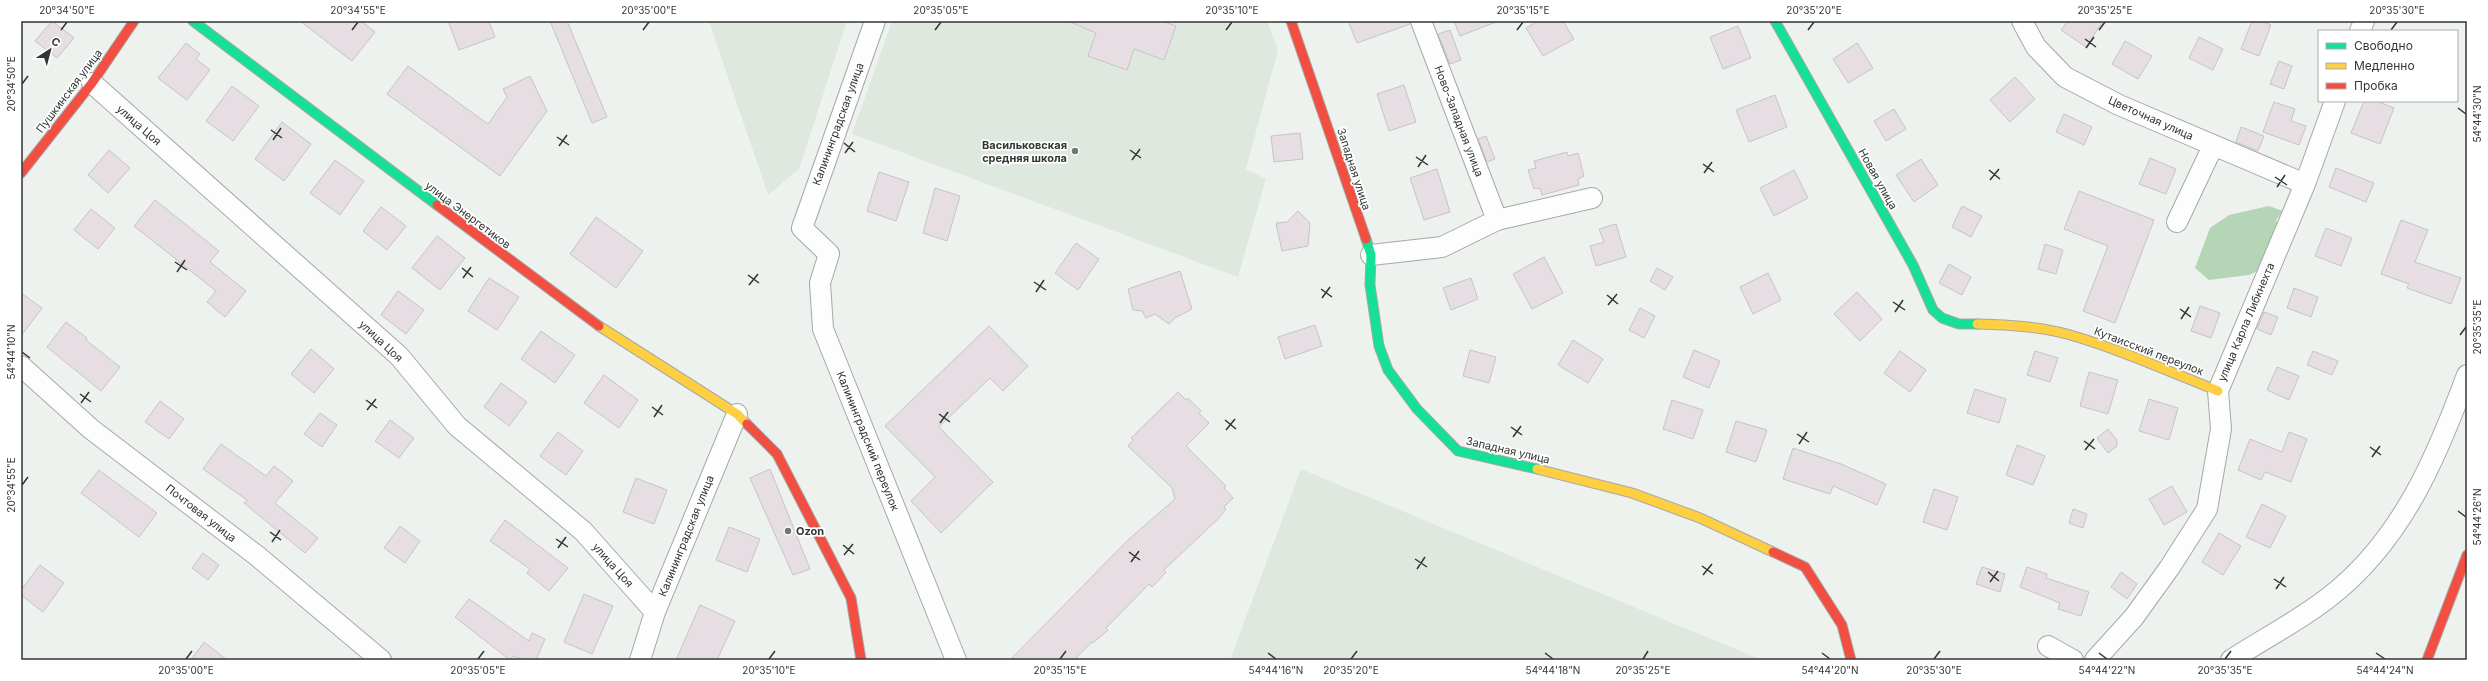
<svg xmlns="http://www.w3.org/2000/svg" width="2488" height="681" font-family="Inter,sans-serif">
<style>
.built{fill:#dfe8df}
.water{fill:#b5d5b7}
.building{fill:#e6dee2;stroke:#c4c5c4}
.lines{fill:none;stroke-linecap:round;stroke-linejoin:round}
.street-casing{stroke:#a6a9a6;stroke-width:22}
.fast-casing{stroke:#a6a9a6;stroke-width:11}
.slow-casing{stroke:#a6a9a6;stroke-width:11}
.jam-casing{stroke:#a6a9a6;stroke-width:11}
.street{stroke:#fcfdfc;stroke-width:20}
.fast{stroke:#16e098;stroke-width:9}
.slow{stroke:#ffcf43;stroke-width:9}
.jam{stroke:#f24e42;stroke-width:9}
.ticks{fill:none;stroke:#333533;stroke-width:1.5}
.poi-dot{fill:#747774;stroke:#fefffe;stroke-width:1.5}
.labels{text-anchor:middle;stroke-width:3.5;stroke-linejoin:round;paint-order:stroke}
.street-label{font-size:11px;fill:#333533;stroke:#fefffe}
.poi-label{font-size:11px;font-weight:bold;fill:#333533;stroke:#fefffe;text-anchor:end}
.neatline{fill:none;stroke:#333533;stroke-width:1.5}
.ticks-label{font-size:10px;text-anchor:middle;fill:#333533}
</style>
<rect width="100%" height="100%" fill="#eef2ee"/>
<!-- built -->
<path class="built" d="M709,21H847L799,169L768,195Z
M892,21H1267L1278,50L1246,169L1266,179L1238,277L852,134Z
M1301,469L1762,660H1230Z"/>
<!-- water -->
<path class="water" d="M2269,206L2283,211L2276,220L2281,233L2267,267L2249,275L2209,280L2195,268L2210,228L2229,215Z"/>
<!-- building -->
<path class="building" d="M52,21L74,38L57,58L35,41Z
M300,21H361L375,32L352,61Z
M448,21H489L495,37L459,50Z
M550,21H567L607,117L592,123Z
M1068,21H1162L1176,26L1164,60L1134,49L1127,70L1088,56L1096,33Z
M1348,21H1410V24L1357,43Z
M1454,21H1496V22L1460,36Z
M1538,21H1563L1574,39L1543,56L1526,28Z
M2068,21H2103L2086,47L2061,30Z
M2252,21H2261L2271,25L2259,56L2241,49Z
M1738,26L1751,58L1723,69L1710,37Z
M1450,30L1461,60L1450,64L1438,34Z
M2199,37L2223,49L2213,70L2189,58Z
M2125,41L2152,56L2138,79L2112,64Z
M186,43L200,54L196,59L210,70L187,100L158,78Z
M1857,43L1873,68L1848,83L1833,59Z
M2279,61L2292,66L2284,89L2270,84Z
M408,66L488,124L507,97L503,89L530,76L547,111L500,176L387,94Z
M2015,77L2035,99L2010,122L1990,100Z
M1404,85L1416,122L1389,131L1377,94Z
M232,86L259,106L233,141L206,121Z
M1775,95L1787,127L1749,142L1736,110Z
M2364,101H2377L2394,108L2380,144L2351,133Z
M2274,102L2295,109L2291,121L2306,126L2299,145L2263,132Z
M1894,109L1906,129L1886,141L1874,121Z
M2064,114L2092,127L2084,145L2056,132Z
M282,122L311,144L284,181L255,159Z
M2241,127L2264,136L2258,151L2236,142Z
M1300,133L1303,159L1274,162L1271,136Z
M1486,136L1495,159L1487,162L1478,139Z
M109,150L130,168L108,193L88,175Z
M1567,152L1568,156L1578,153L1584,176L1578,179L1579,185L1542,195L1540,188L1534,189L1528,170L1536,168L1534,161Z
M2150,158L2176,169L2166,194L2139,184Z
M1921,159L1938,185L1914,202L1896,175Z
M335,160L364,181L340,215L310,193Z
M2336,168L2374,183L2366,202L2329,187Z
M1437,169L1450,212L1424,220L1410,178Z
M1794,170L1808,198L1774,216L1760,188Z
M879,172L909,182L896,221L867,211Z
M935,188L960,196L947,241L923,233Z
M2079,191L2154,220L2115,323L2083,311L2108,246L2064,229Z
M155,200L219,251L210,262L246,291L225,317L207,302L216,291L134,226Z
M1962,206L1982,216L1971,237L1952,227Z
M381,207L406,226L387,250L363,231Z
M91,209L115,228L98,249L74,230Z
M1298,211L1310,223L1308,246L1282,251L1276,223L1287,222Z
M596,217L643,251L616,288L570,254Z
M2401,220L2428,230L2415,262L2461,278L2451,304L2407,288L2409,284L2381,274Z
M1616,224L1626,257L1596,266L1590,246L1604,242L1599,229Z
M2326,228L2352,238L2341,266L2315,256Z
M437,236L465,258L440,290L412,268Z
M1076,243L1099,259L1078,290L1055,273Z
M2045,244L2063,250L2056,274L2038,269Z
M1544,257L1563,293L1532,309L1513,274Z
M1949,264L1971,277L1962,295L1939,283Z
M1657,268L1673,277L1665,290L1650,281Z
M1180,271L1192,309L1175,318L1169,324L1155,314L1146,318L1142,311L1133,310L1128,289Z
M1768,273L1781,300L1753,314L1740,287Z
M489,278L519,297L497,330L468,311Z
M1471,278L1478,299L1451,310L1443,288Z
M2294,288L2318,297L2311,317L2287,308Z
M398,291L424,310L406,334L381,315Z
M1857,292L1882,319L1860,341L1834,314Z
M21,293L42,308L21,336Z
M2200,306L2220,313L2211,338L2191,331Z
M1640,308L1655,316L1644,338L1629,330Z
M2264,312L2278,317L2271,335L2257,329Z
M66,322L87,338L86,340L120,367L101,391L47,347Z
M1315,325L1322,346L1285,359L1278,337Z
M989,326L1028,366L1003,391L990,378L939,427L993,482L941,533L911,501L935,477L885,426Z
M541,331L575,355L555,383L521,359Z
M1573,340L1603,359L1588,383L1558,365Z
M311,349L334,369L314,393L291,374Z
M1470,350L1496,357L1489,383L1463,376Z
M1694,350L1720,361L1709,388L1683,377Z
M1900,351L1926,370L1910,392L1884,373Z
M2035,351L2058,358L2050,382L2027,375Z
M2313,351L2338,361L2332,375L2307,365Z
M2277,367L2299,376L2289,400L2267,390Z
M2089,372L2118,380L2108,414L2080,406Z
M604,375L638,400L619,428L584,403Z
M501,383L527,402L509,426L484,407Z
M1975,389L2006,399L1999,423L1967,413Z
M1178,392L1186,400L1188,398L1201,411L1199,413L1209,423L1186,446L1226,486L1224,488L1233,498L1224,507L1226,509L1219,518L1164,570L1166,572L1159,580L1152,587L1149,584L1106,628L1108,630L1093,643L1092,642L1074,660H1010L1129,539L1175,499L1172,488L1128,446L1133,440L1131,438Z
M2149,399L2178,408L2169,440L2139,431Z
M1672,400L1703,410L1693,439L1663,429Z
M160,401L184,419L169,439L145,422Z
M320,413L337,425L322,447L304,434Z
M390,420L414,438L399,458L375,441Z
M1736,421L1767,430L1756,462L1726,452Z
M2108,429L2117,440V446L2108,453L2097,438Z
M558,432L583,451L566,475L540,456Z
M2289,432L2307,439L2291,482L2265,472L2261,480L2238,470L2250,439L2282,452Z
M221,444L266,476L274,466L293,481L275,503L318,538L305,553L244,503L247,500L203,469Z
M2017,445L2045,456L2033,485L2006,475Z
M1793,448L1841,464L1886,484L1877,505L1833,486L1830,494L1783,479Z
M770,469L810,569L793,575L750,478Z
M99,470L157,513L139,537L81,493Z
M636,478L667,490L654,524L623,512Z
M2172,486L2187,512L2164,525L2149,499Z
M1934,489L1958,497L1947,530L1923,522Z
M2262,504L2286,516L2270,548L2246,537Z
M2073,509L2087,514L2083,528L2069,523Z
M505,520L568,568L549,591L527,573L530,569L490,541Z
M400,526L420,541L405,563L384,548Z
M729,527L760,539L747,572L716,560Z
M2219,533L2241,546L2223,575L2202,562Z
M203,553L219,565L208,580L192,568Z
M40,565L64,583L43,612L21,595V590Z
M1982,567L2005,574L2000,592L1976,584Z
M2027,567L2047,574L2046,578L2089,592L2081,616L2058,609L2060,603L2020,587Z
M2121,572L2137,584L2127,599L2111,587Z
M584,594L613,606L592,654L564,642Z
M469,599L529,641L532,633L545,639L536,660H524L513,656L510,660L455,617Z
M700,605L735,621L717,660H676Z
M204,642L227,660H191Z"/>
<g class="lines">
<!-- street casing -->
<g class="street-casing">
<path id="street" d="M875,21L802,228L829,254L820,283L823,329L956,660
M1421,21L1497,220
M2022,21L2036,47L2065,77L2119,105L2305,184
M2360,31L2364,21
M92,83L399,356L457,426L583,531L655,612
M2177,222L2213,146
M1371,255L1442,247L1497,220L1592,198
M21,366L91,429L256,555L381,660
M2048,646L2073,660
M640,660L655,612L737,414
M2095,660L2134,617L2170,567L2207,509L2221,429L2218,391L2305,184L2335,101
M2231,660C2263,639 2297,622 2328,598C2401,542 2436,459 2467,375"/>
</g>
<!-- fast casing -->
<g class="fast-casing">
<path id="fast" d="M193,21L437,205
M1775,21L1913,265L1933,310L1942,318L1959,324H1977
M1366,239L1371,255L1370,285L1379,346L1388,370L1417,409L1458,451L1537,469"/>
</g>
<!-- slow casing -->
<g class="slow-casing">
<path id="slow" d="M1977,324C2006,325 2038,326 2067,334C2119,349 2168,371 2218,391
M599,326L737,414L747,424
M1537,469L1632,493L1700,518L1773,552"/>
</g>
<!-- jam casing -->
<g class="jam-casing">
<path id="jam" d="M1291,21L1366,239
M21,173L92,83L134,21
M437,205L599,326
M747,424L777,454L851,598L861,660
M1773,552L1805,567L1842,625L1851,660
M2427,660L2467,555"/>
</g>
<!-- street -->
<use href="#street" class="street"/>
<!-- fast -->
<use href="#fast" class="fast"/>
<!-- slow -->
<use href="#slow" class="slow"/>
<!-- jam -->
<use href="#jam" class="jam"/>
</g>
<!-- ticks -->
<path class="ticks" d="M61,30L67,22M352,30L358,22M643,30L649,22M935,30L941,22M1226,30L1232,22M1517,30L1523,22M1808,30L1814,22M2099,30L2105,22M2391,30L2397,22M2085,39L2096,47M2086,48L2094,37M22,84L28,76M2458,108L2466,114M271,130L282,138M557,137L569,145M273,140L281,128M844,143L855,152M559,146L567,135M1130,150L1141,158M845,153L853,142M1416,157L1428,165M1132,160L1140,149M1703,164L1714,172M1418,167L1426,155M1989,170L2000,179M1704,173L1712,162M2275,177L2287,185M1990,180L1999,169M2277,187L2285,175M175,262L187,270M462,268L473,277M177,272L185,260M748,275L759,283M463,278L471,267M1034,282L1046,290M749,285L758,274M1321,289L1332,297M1036,292L1044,280M1607,295L1618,304M1322,298L1330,287M1893,302L1905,310M1608,305L1617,294M2180,309L2191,317M1895,312L1903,300M2181,319L2189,307M2460,335L2466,327M22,352L30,358M80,394L91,402M366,400L377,408M81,403L89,392M652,407L663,415M367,410L376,399M939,414L950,422M654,417L662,405M1225,420L1236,429M940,423L948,412M1511,427L1522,435M1226,430L1235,419M1797,434L1809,442M1513,437L1521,426M2084,441L2095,449M1799,444L1807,432M2370,447L2381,455M2085,450L2094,439M2372,457L2380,446M22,485L28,477M2458,511L2466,517M270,532L281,540M556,539L568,547M272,542L280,530M843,545L854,554M558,548L566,537M1129,552L1140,560M844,555L853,544M1415,559L1427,567M1131,562L1139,551M1702,566L1713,574M1417,569L1425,557M1988,572L1999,581M1703,575L1712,564M2274,579L2286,587M1990,582L1998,571M2276,589L2284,577M1268,653L1276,659M1545,653L1553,659M1822,653L1830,659M2099,653L2107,659M2376,653L2385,659M186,659L192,651M478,659L484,651M769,659L775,651M1060,659L1066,651M1351,659L1357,651M1643,659L1648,651M1934,659L1940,651M2225,659L2231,651"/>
<!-- markers -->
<g class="poi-dot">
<circle cx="1075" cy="151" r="4"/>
<circle cx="788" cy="531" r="4"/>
</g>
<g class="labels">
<!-- street labels -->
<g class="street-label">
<text transform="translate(69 91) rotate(-53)" y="4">Пушкинская улица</text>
<text transform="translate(2151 118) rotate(24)" y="4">Цветочная улица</text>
<text transform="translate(1459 121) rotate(69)" y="4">Ново-Западная улица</text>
<text transform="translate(838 124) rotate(-70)" y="4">Калининградская улица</text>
<text transform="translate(139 125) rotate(41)" y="4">улица Цоя</text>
<text transform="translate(1354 169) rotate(72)" y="4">Западная улица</text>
<text transform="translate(1878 179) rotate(61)" y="4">Новая улица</text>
<text transform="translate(468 215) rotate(37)" y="4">улица Энергетиков</text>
<text transform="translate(2246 322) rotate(-67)" y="4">улица Карла Либкнехта</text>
<text transform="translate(381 341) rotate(43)" y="4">улица Цоя</text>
<text transform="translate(2149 351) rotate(21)" y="4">Кутаисский переулок</text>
<text transform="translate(868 441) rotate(68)" y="4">Калининградский переулок</text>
<text transform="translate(1508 450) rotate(13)" y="4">Западная улица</text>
<text transform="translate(201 513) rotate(38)" y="4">Почтовая улица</text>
<text transform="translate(686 536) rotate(-68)" y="4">Калининградская улица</text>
<text transform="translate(613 565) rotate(48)" y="4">улица Цоя</text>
</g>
<!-- poi labels -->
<g class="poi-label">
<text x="1067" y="149">Васильковская<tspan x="1067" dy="13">средняя школа</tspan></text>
<text x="796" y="535" text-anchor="start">Ozon</text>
</g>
</g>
<!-- border -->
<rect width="2488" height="681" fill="none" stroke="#fefffe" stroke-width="44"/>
<!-- legend -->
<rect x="2318" y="30" width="140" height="72" fill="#fefffe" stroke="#adaead"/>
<rect x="2326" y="43" width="20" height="6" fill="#16e098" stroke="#adaead"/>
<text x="2354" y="50" font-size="12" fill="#333533">Свободно</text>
<rect x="2326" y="63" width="20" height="6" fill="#ffcf43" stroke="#adaead"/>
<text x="2354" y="70" font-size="12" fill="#333533">Медленно</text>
<rect x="2326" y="83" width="20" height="6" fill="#f24e42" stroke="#adaead"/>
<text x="2354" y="90" font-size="12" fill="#333533">Пробка</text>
<!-- north arrow -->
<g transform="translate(50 50) rotate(36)" stroke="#fefffe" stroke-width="3" paint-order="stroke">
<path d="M0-3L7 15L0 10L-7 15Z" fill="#333533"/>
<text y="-6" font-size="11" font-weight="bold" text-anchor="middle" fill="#333533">С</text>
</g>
<rect x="22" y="22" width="2444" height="637" class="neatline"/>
<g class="ticks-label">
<text x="67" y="14">20°34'50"E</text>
<text x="358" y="14">20°34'55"E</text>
<text x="649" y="14">20°35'00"E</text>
<text x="941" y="14">20°35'05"E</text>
<text x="1232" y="14">20°35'10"E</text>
<text x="1523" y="14">20°35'15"E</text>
<text x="1814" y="14">20°35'20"E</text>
<text x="2105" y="14">20°35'25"E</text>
<text x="2397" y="14">20°35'30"E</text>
<text transform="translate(11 84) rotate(-90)" y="4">20°34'50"E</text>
<text transform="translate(2477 114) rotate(-90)" y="4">54°44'30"N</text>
<text transform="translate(2477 327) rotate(-90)" y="4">20°35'35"E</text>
<text transform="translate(11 352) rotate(-90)" y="4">54°44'10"N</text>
<text transform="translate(11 485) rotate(-90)" y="4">20°34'55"E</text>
<text transform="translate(2477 517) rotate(-90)" y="4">54°44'26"N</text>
<text x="186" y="674">20°35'00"E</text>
<text x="478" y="674">20°35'05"E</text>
<text x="769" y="674">20°35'10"E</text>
<text x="1060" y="674">20°35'15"E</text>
<text x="1276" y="674">54°44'16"N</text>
<text x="1351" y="674">20°35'20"E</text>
<text x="1553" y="674">54°44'18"N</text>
<text x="1643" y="674">20°35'25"E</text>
<text x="1830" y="674">54°44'20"N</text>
<text x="1934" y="674">20°35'30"E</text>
<text x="2107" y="674">54°44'22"N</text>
<text x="2225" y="674">20°35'35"E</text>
<text x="2385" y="674">54°44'24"N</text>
</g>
</svg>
